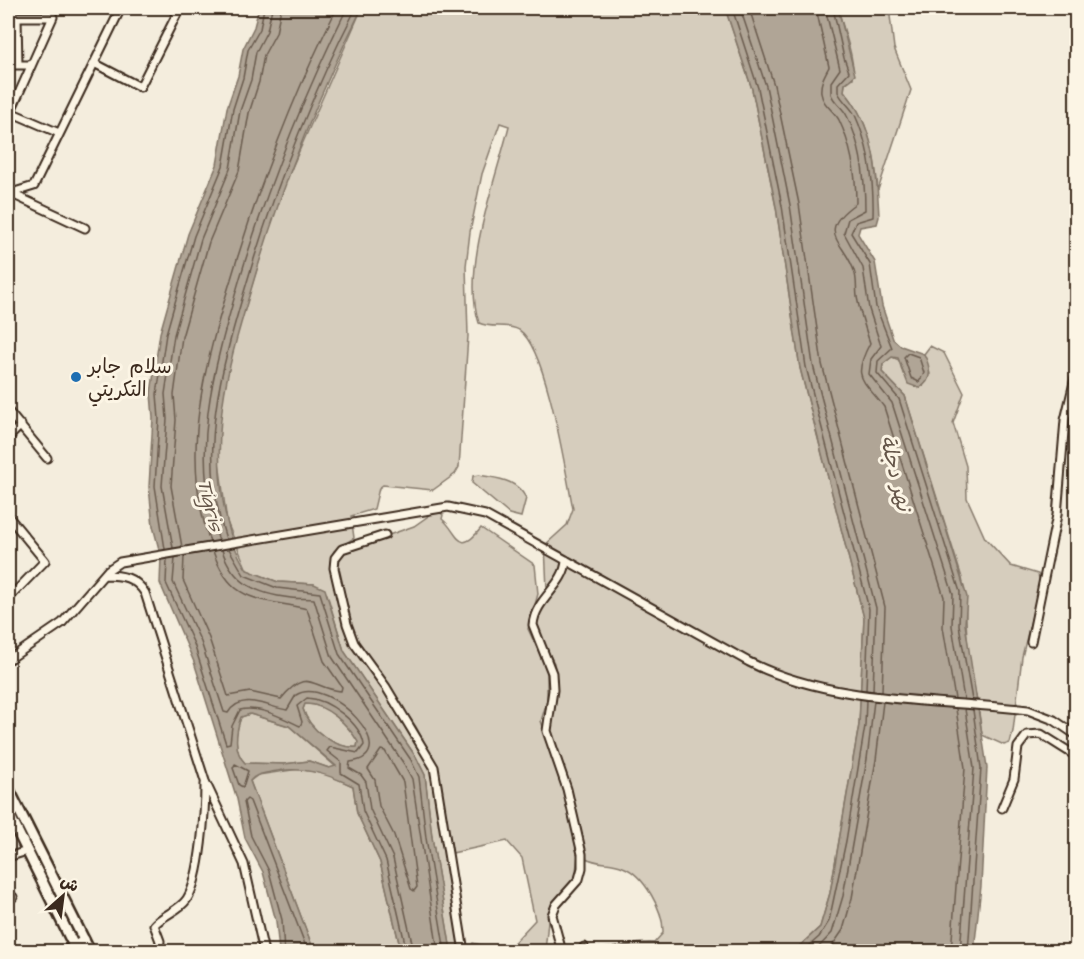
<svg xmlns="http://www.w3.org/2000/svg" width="1084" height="959" font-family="'Architects Daughter','Playpen Sans Arabic',sans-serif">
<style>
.green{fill:#d6cdbd;stroke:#887c6e;stroke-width:1.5}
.water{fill:#b0a596;stroke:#817466;stroke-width:1.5;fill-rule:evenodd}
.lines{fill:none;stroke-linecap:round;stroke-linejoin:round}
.shore{stroke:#6a5b4e;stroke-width:1.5}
.minor-casing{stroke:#3b2a1e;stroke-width:11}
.secondary-casing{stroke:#3b2a1e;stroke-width:14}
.minor{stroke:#fcf5e5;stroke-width:7}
.secondary{stroke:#fcf5e5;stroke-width:9}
.poi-dot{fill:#1f6fb2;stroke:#fcf5e5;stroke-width:2}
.labels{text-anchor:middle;stroke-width:6;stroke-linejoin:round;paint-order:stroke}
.poi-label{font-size:20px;fill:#3b2a1e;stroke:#fcf5e5;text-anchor:start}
.water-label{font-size:21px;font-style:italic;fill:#645548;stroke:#fcf5e5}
</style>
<rect width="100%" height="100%" fill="#f4eddd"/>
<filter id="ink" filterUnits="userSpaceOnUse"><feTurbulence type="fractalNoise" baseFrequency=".0167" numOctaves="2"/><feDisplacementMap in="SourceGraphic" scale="12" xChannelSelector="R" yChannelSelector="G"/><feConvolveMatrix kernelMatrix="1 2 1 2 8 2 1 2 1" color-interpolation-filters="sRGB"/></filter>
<g filter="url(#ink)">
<!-- green -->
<path class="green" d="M362,8H725L752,89L776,207L800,368L864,618L859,725L830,893L820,927L794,951H589V947C609,953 632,941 654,943L663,933C664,911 644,875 623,867C611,862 597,864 586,858L568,781L549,729L557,681L554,663L536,630V619L547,590L545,545L567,525L573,509C566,474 547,348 519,330C509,323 491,329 479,323C461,268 496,180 509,126L500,123L482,174L470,232L466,266L468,336L459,467L455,474L433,490L383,485L379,488L374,509L351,516L354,538L334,551L330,562L351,645L399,713L432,771L461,951H451L432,837L425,775L416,757L344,651L327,594L314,584L278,582L247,570L227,522L218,454L219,419L232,350L279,197Z
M838,8H889L894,48L911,90L878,190C875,154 868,118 844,91L845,84L853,78C855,57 843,30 838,8Z
M930,346L944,353L964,393L953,423L966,466L967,498L985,538L1011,566L1038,574L1040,583L1022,657L1013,731L1010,743L1004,745L982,735C979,705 971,677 968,647C965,624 967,602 962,578L905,396L882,372L883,364L892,357L899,360L903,374H930L924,354Z
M479,475C499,479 516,479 526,498L521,517L509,514L472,483L473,476Z
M437,510L443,515L442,519C458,531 458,558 481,528L535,565L538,594L528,629L547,669V701L541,721L564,785L578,855L575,879L549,911L545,951H467L473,943L506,951L535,920L522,858L507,841L452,853L438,769L416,727L354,635L337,567V558L344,551L414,526Z
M305,704C326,702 349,726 358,742L357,747C335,749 309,730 303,709Z
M250,714L289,726L336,767L329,768L309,761L284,764L245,763C232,751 236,731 241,717Z
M299,769L326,774L353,786L357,813L380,862L401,951H314L250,781L258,775Z"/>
<!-- water -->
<path class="water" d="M259,8H362C318,96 281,188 253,283C230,359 211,421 223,501C227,525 233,550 247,570L278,582L314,584L325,589L344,651L416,757L425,775L432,837L451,951H401L380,862L357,813L353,786C325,773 302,766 271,772C263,774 255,774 250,781L314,951H279L276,921L263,872L245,838L237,799L194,662L160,583L161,557L153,526L149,487L153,418L151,393L160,333L188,234L217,165L227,108L238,76L243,49L254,27ZM305,704C326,703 349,726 358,742L357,747C336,749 309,730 303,709ZM250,714L289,726L336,766L329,768L309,761L284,764L245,763C233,751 236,731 241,717Z
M725,8H838L855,75L845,84L844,91C875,126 877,172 879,217L877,224L860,227L858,234L875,262L882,306L893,339L901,346L924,354C930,366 934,381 919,388L908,384L898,358L892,357L883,364L882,372L905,396L967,597L965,624L987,767L981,886L974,951H794L820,927L830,893L859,725L864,618L800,368L776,207L752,89Z"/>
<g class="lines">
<!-- shore -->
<path class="shore" d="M732,8L758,88L782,206L806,367L869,609L866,690
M740,8L766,86L790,205L813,365L876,608L873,691
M749,8L774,85L799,204L822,364L885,607L882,692
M816,8L829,67C824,76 820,83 821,93C823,106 834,110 839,120C851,145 856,176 856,203C812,234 847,242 855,274C857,281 856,290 857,297C860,313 865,328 870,343C851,379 863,379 884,407L944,597L943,627L955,699
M825,8L840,69L831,82V94C834,103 843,107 847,116C861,144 865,179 865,210L848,219L844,233L863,268L869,309L881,346L871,359L869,374L892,403L953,594L952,626L964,699
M833,8L844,58L849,72L838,84V92C842,101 850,106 855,115C869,146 874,183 873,217L856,222L851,233L870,264L876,307L892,348L878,361L877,373L899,399L960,592L959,625L972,700
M908,353L919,357L924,373L919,382L911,378L904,357Z
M226,539C196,452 222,366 247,282C275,187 311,96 356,8
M219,541C188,452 215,364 240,278C268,185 304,95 347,8
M210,542C179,454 205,364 231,279C259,185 293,95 337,8
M182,547L171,486L176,420L174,395L182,337L209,242L239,171L249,113L259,82L264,55L276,33L281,8
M173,548L162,486L167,419L165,394L174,335L201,239L230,169L240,111L251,80L256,52L267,31L272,8
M165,549L155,486L159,419L157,394L166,334L194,236L223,166L233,109L243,78L248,50L260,29L264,8
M229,549L244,575L277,588L320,593L339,654L411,760L419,777L426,838L445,952
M222,550C233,583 256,594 291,598C299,599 307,598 314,599L332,657L404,764L412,779L438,952
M184,556L183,580L209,638L228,696L250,692L281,699C308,666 312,689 341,691L342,687L324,661L307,609C261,598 231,605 213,551
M175,558L173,582L201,642L224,712L228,713C242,691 267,707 287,710L296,695C329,674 407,756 350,762L349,768L361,775L366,782L370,809L393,858L414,952
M167,559L166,583L194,644L226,744L230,743L232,726L240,710C259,705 283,718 300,726L302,722L297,706L307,698C328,699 361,723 364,745L358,753L330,747L327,751L341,762V773L359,784L363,811L386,860L407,952
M381,750L385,751L403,782L417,887L414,891L411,889L394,835L379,806L375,780L368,769Z
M235,764L248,771L243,787L239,785L233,768Z
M284,952L282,920L269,871L251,836L244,802L247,799L250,801L308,952
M802,952L819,937L829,921L846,841L865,726L866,700
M814,952L832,933L843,896L867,759L874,701
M828,952L843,930L852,898L876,760L883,702
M951,952L965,768L956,709
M960,952L974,768L965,709
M968,952L981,768L973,710"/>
<!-- minor casing -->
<g class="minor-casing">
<path id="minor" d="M8,17H53L11,111
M17,17L18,65
M94,63L140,87L180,8
M8,65H31
M8,111L59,133
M8,194L34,186L121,8
M12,194L85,228
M8,411L47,458
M8,438L21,425
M8,516L45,561L8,599
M385,535L342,549L335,558L334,568L347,624L354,643L386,687L434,767L464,952
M104,575C122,575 135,577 145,593L205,781L244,864L264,952
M1031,642L1057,515L1065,420L1076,374
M8,660L62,623L108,570L120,562L448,507L485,515L749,662C832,704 937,699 1028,710L1054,720L1076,735
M1002,808L1014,779L1018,747L1027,735L1041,734L1076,756
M8,857L27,851
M8,897H13
M584,947V952
M62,952L85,939
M159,952L160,941L154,925C163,915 180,910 187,899C201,877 205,810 205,784
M562,952L552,915L556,905L579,879L582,868V854L567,789L547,731L553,690L552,673L533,625C535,598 565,586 566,560"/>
</g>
<!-- secondary casing -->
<g class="secondary-casing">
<path id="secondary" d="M8,788L90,952
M8,812L77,952"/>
</g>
<!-- minor -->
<use href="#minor" class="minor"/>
<!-- secondary -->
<use href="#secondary" class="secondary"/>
</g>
</g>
<!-- markers -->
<circle class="poi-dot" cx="76" cy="377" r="6"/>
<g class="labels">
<!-- poi labels -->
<g class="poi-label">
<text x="88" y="373">سلام جابر<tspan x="88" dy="23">التكريتي</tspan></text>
</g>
<!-- water labels -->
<g class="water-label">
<text transform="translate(896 473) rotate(77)" y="7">نهر دجلة</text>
<text transform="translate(211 505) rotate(76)" y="7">Tigris</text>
</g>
</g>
<!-- margin -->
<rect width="1084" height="959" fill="none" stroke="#fcf5e5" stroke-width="30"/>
<rect x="15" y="15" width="1054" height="929" fill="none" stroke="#3b2a1e" stroke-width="2" filter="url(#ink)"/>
<!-- north arrow -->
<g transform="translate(63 896) rotate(28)" stroke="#fcf5e5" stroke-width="4.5" paint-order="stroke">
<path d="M0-4.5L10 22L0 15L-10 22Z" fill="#3b2a1e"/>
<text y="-9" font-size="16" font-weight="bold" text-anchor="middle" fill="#3b2a1e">ش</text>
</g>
</svg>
